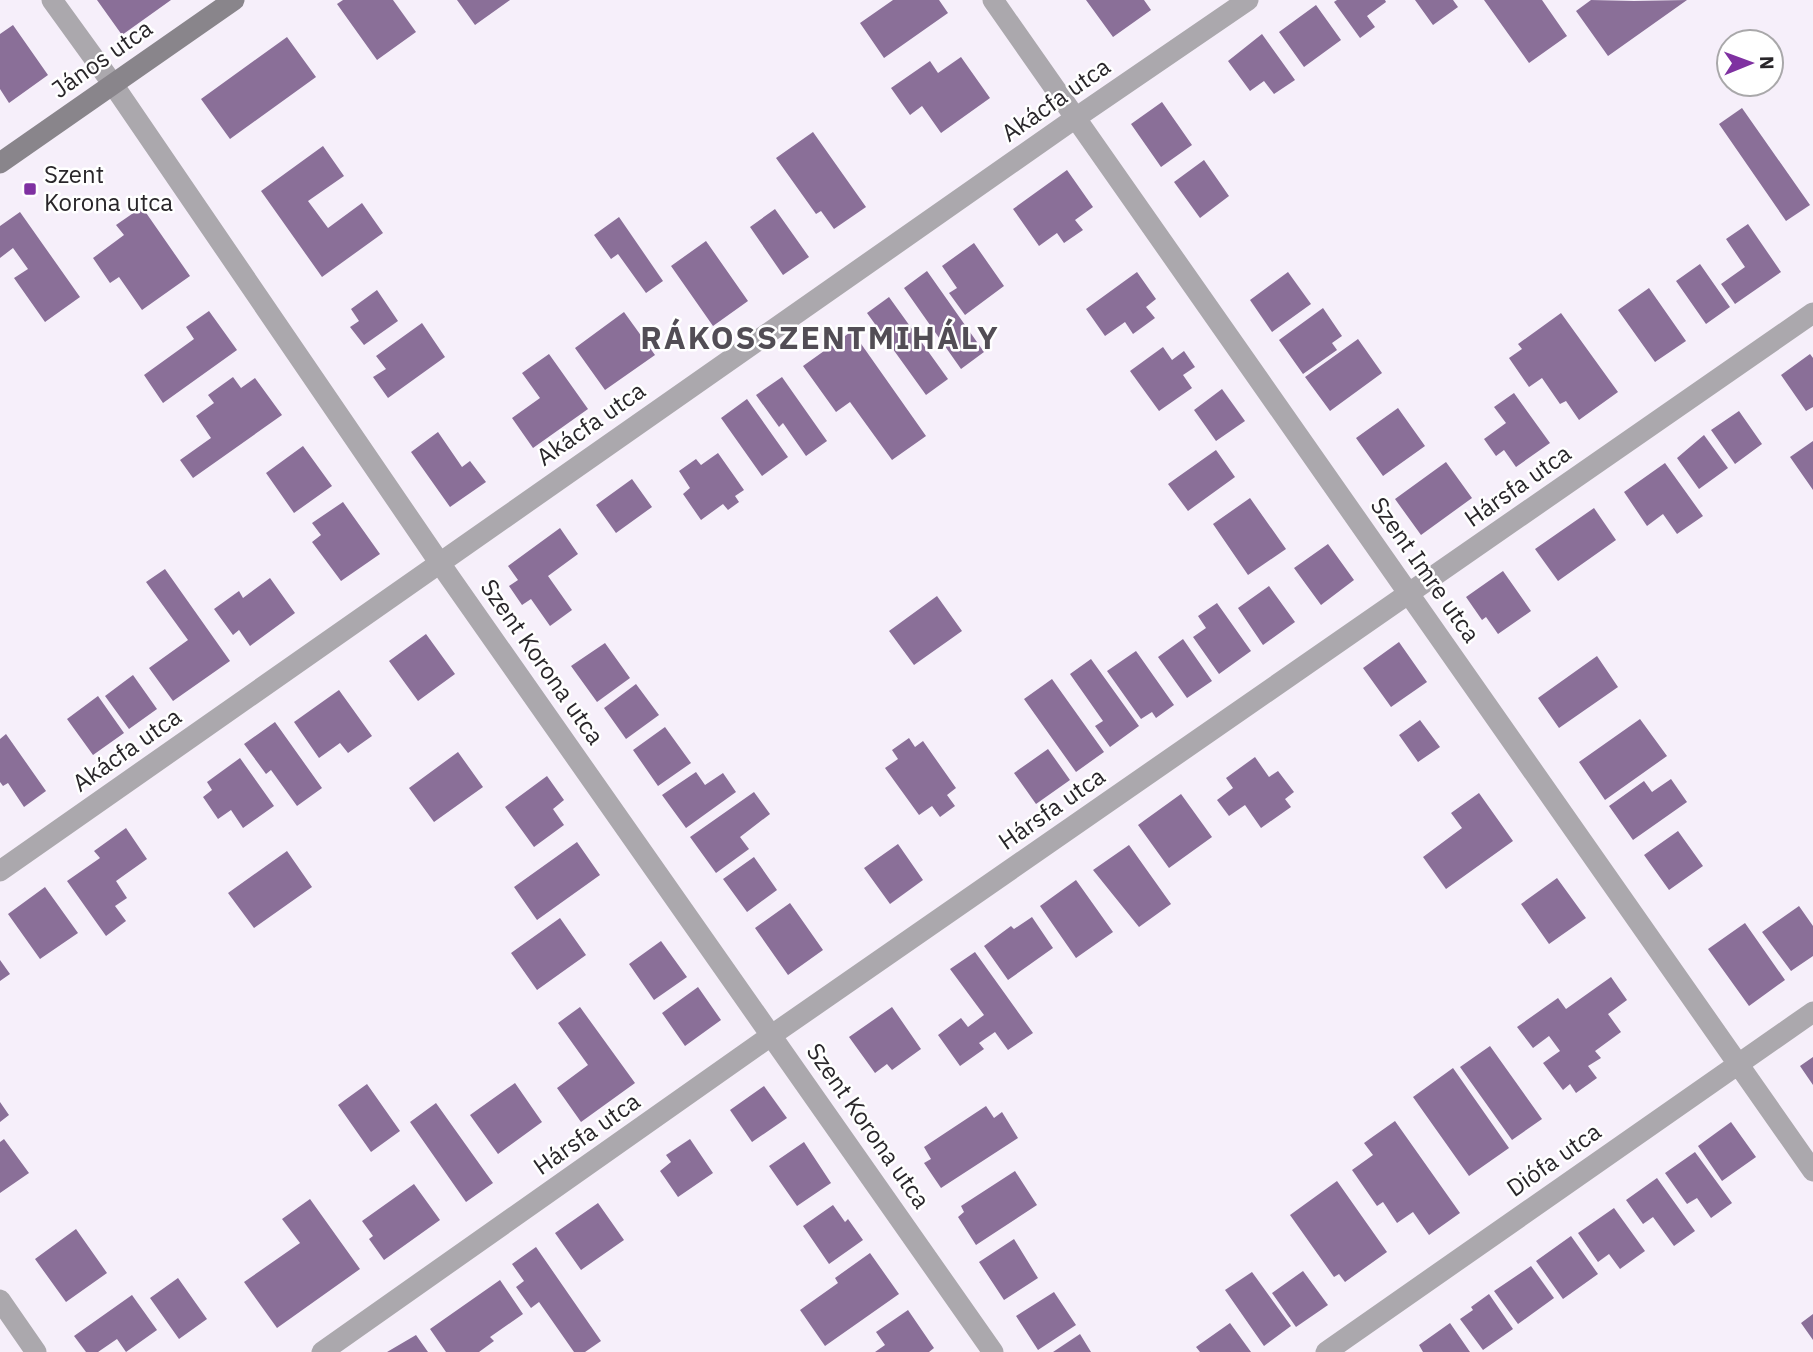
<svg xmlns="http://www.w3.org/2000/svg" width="1813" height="1352" font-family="'IBM Plex Sans',sans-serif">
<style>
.building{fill:#8a6f98}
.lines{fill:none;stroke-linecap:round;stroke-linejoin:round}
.street{stroke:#aba8ad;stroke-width:21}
.secondary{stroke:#89858b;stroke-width:21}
.poi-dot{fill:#7f31a1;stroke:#fff;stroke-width:2.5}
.labels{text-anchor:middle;stroke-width:5;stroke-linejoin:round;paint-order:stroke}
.street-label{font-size:24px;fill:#29262a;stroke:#fff}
.poi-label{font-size:24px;fill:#29262a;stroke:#fff;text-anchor:start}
.district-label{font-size:32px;font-weight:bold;letter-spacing:2px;fill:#524d55;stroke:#fff}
</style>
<rect width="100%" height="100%" fill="#f6effa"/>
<!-- building -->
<path class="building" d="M97,0H171L122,35Z
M343,0H393L416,32L377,60L337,4Z
M457,0H510L475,25Z
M893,0H939L948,13L884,58L860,23Z
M1086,0H1144L1151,10L1113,37Z
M1337,0H1385L1386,2L1367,16L1375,27L1360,38L1334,2Z
M1415,0H1453L1458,7L1433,25Z
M1484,0H1542L1567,36L1529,63Z
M1591,0L1634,1L1687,0L1608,56L1576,11Z
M1316,5L1341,40L1304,67L1279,32Z
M13,25L48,75L9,103L0,89V34Z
M1262,34L1295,80L1274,94L1264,81L1250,91L1228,61Z
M287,37L316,77L230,139L201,99Z
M961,57L990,98L941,133L922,106L910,115L891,88L930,61L938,73Z
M1162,102L1192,145L1161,167L1131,124Z
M1742,108L1810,205L1786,221L1719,124Z
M813,132L866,207L834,229L821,211L816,214L776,158Z
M323,146L344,176L308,201L328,228L362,203L383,233L322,277L261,191Z
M1204,160L1229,196L1200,218L1174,182Z
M1067,170L1093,207L1075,220L1083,230L1064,243L1057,233L1039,246L1013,209Z
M142,207L190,276L142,310L119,277L110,283L93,258L124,235L116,225Z
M775,209L809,257L783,275L750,227Z
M20,212L80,297L45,322L14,278L28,269L13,248L0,258V226Z
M619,217L663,281L646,293L618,254L611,259L594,235Z
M1748,224L1781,272L1735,304L1721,284L1745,267L1726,239Z
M706,241L748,301L713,326L671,266Z
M974,243L1004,286L965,315L949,293L957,288L942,266Z
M1700,264L1730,307L1706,324L1676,281Z
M927,271L984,352L961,369L904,288Z
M1137,272L1156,299L1146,307L1155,318L1133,334L1125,322L1105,336L1086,309Z
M1288,272L1311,304L1272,332L1250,300Z
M1649,288L1686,341L1655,362L1618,310Z
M377,290L398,321L364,345L350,327L359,321L351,309Z
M889,297L948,379L926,395L867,313Z
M1323,308L1342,336L1332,343L1337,350L1303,374L1279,340Z
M209,311L237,350L163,403L144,375L194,339L186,327Z
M624,312L655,355L605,390L575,348Z
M1561,313L1618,392L1579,420L1566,401L1560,404L1542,378L1529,387L1509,358L1522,349L1518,344Z
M422,323L445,357L388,398L373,377L386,369L376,356Z
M852,331L926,436L892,460L850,402L836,412L803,366Z
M1358,339L1382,373L1330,411L1305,377Z
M1163,347L1172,360L1184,351L1195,367L1183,375L1192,388L1159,411L1130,371Z
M549,354L588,409L533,448L512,418L540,398L522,373Z
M1810,354L1813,358V407L1806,411L1781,375Z
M233,377L241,388L255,378L282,415L193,478L180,460L211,438L196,416L214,403L208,395Z
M782,377L827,441L806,456L783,423L779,427L756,395Z
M1222,389L1245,421L1216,441L1194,410Z
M1514,393L1550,443L1516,467L1504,450L1496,456L1484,439L1506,423L1494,407Z
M747,399L788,457L762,476L721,418Z
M1398,408L1425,446L1383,476L1356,438Z
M1739,411L1762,444L1735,464L1711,430Z
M438,432L462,467L470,461L486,482L450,507L411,452Z
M1704,435L1728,468L1699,489L1677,458Z
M1813,441V490L1790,457Z
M303,446L332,486L294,513L266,473Z
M1216,450L1235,477L1188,511L1168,484Z
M718,453L744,490L735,496L739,502L728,510L723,504L701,520L683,494L690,488L679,471L696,459L701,465Z
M1446,462L1472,498L1421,535L1395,499Z
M1665,463L1703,516L1677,534L1663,514L1647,526L1624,492Z
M632,479L652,507L616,533L596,505Z
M1250,498L1286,549L1248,575L1213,524Z
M343,502L380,554L341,581L312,542L321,535L312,523Z
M1594,508L1616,540L1558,581L1535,549Z
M560,528L578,554L548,576L572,610L550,626L531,599L522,605L509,586L518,580L508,566Z
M1328,544L1354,580L1321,605L1294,568Z
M165,569L230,661L173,701L149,668L188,640L146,582Z
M1503,571L1531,611L1498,634L1486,617L1482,620L1466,597Z
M270,578L295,613L250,646L239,630L233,635L214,609L239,591L243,598Z
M1269,586L1295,622L1263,645L1238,608Z
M937,596L962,631L914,665L889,631Z
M1217,603L1251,651L1219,674L1193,637L1206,628L1198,616Z
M426,634L455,674L418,701L389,661Z
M1183,639L1212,681L1187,698L1158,657Z
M1399,642L1427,682L1391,707L1363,668Z
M605,643L630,678L597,702L571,666Z
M1136,651L1174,705L1156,718L1152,712L1141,719L1107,671Z
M1597,656L1618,687L1559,728L1538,698Z
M1091,659L1139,726L1110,747L1095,726L1103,721L1070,674Z
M133,675L157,709L129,729L105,696Z
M1052,679L1104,752L1076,772L1024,699Z
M636,684L659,715L626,739L604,708Z
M339,690L372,736L348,753L340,743L319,758L294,722Z
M98,696L124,733L93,755L67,719Z
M1640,719L1667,756L1605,800L1579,762Z
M1420,720L1440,747L1418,762L1399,735Z
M275,722L322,788L297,806L271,770L266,774L244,744Z
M665,727L691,763L658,786L633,750Z
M6,734L46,791L24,807L8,783L3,786L0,782V739Z
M909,738L915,747L923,741L956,788L947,795L955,806L940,817L932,806L919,815L885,768L898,759L892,750Z
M1048,749L1070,780L1036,804L1014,773Z
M458,752L483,787L434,822L409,788Z
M1255,757L1269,777L1278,771L1294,792L1285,799L1291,807L1261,828L1245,805L1229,816L1217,800L1233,788L1226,778Z
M240,758L274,806L243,828L231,810L218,819L203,797L212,790L207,782Z
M696,772L705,785L723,773L736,792L686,828L662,795Z
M547,776L564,800L553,809L564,825L534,847L505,807Z
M1671,779L1687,802L1633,840L1609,806L1644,781L1652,792Z
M754,792L770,814L740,837L749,849L716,873L690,837Z
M1479,793L1513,841L1446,889L1423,857L1462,828L1451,813Z
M1181,794L1212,837L1169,868L1138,825Z
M126,828L147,859L116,881L127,898L115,906L126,921L106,936L67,881L100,858L94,851Z
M1678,831L1703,866L1669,890L1644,855Z
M577,842L600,875L537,920L514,887Z
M898,844L923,880L890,904L864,868Z
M1129,845L1171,904L1139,927L1093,870Z
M287,851L312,887L254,928L228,893Z
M754,857L777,890L747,912L723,879Z
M1557,878L1586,918L1549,944L1521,904Z
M1076,880L1113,932L1076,958L1040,906Z
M45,887L78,933L40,959L8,914Z
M790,903L823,950L788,975L755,928Z
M1799,906L1813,926V956L1791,971L1762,932Z
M1032,917L1053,948L1008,980L984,946L1011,926L1014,929Z
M560,918L586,955L537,990L511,953Z
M1745,923L1785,980L1749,1006L1708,949Z
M661,941L687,977L654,1000L629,964Z
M975,952L1033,1033L1008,1050L995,1032L979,1043L984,1049L960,1066L938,1035L961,1018L968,1027L984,1015L950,969Z
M0,960L10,974L0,981Z
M1611,977L1627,1000L1608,1014L1621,1032L1595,1051L1601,1058L1588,1066L1597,1078L1576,1093L1570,1084L1563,1090L1543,1063L1560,1051L1549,1036L1533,1048L1517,1027L1558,998L1566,1009Z
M698,987L721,1020L685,1046L662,1013Z
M580,1007L635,1083L581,1122L557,1088L588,1065L558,1023Z
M892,1007L921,1049L892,1070L887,1064L875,1073L849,1037Z
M1490,1046L1542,1119L1512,1140L1460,1067Z
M1813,1057V1085L1800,1066Z
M1453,1068L1509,1148L1469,1176L1413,1097Z
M515,1083L542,1122L498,1154L470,1115Z
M367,1084L400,1131L371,1152L338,1105Z
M764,1086L787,1118L752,1142L730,1110Z
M0,1102L9,1115L0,1122Z
M436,1103L493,1183L466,1202L410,1122Z
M986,1106L994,1118L1002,1112L1018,1138L941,1188L924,1163L931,1159L924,1147Z
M1395,1121L1460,1213L1429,1235L1413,1212L1397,1223L1383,1202L1377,1206L1352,1170L1373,1155L1364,1143Z
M1731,1122L1756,1157L1722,1181L1698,1146Z
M4,1139L29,1173L0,1193V1142Z
M690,1139L713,1173L678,1197L660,1171L671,1162L666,1155Z
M804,1142L831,1183L797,1206L769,1166Z
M1695,1152L1732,1203L1711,1218L1697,1198L1687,1204L1665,1173Z
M1015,1171L1037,1205L976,1245L958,1217L964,1212L961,1206Z
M1657,1178L1695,1231L1674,1246L1653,1217L1643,1224L1626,1200Z
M1337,1181L1387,1252L1345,1282L1339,1274L1334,1277L1290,1215Z
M414,1184L440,1220L384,1260L369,1239L373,1236L362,1221Z
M310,1199L360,1269L277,1328L244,1282L300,1243L282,1219Z
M598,1203L624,1240L581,1270L555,1233Z
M833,1205L845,1222L848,1219L863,1240L829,1264L803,1226Z
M1614,1208L1645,1251L1620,1269L1609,1254L1598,1262L1578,1233Z
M76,1229L107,1273L66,1302L35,1259Z
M1571,1236L1598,1274L1563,1299L1536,1261Z
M1014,1239L1038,1278L1004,1300L979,1262Z
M536,1247L601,1341L585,1352H574L539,1302L531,1308L516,1287L524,1281L512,1264Z
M870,1253L899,1294L825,1346L800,1310L838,1283L835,1278Z
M1531,1266L1554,1298L1518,1324L1494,1291Z
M1303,1271L1328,1305L1296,1327L1272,1293Z
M1252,1272L1291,1326L1264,1346L1225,1290Z
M178,1278L207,1319L179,1339L150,1298Z
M500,1280L523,1314L490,1337L494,1341L479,1352H446L430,1329Z
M1054,1292L1076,1325L1038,1350L1016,1316Z
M1489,1294L1513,1329L1483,1350L1460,1319L1473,1310L1471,1307Z
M132,1295L157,1330L126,1352L117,1339L98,1352H86L74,1336Z
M908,1310L934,1348L929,1352H875L885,1345L876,1332Z
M1813,1314V1340L1801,1323Z
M1230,1323L1251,1352H1200L1196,1347Z
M1450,1323L1470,1352H1423L1419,1345Z
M1080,1334L1091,1352H1053Z
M416,1335L428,1352H387Z"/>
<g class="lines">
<!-- street -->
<path class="street" d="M52,0L112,83L439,562L993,1352
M993,0L1813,1171
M0,871L1077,117L1248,0
M0,1300L36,1352
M322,1352L772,1035L1813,313
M1326,1352L1813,1012"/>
<!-- secondary -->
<path class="secondary" d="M0,163L234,0"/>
</g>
<!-- markers -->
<rect class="poi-dot" x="23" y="182" width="14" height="14" rx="3.5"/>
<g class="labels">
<!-- street labels -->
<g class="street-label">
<text transform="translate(102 59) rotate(-35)" y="8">János utca</text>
<text transform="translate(1056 100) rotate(-35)" y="8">Akácfa utca</text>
<text transform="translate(591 424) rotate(-35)" y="8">Akácfa utca</text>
<text transform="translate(1518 486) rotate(-35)" y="8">Hársfa utca</text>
<text transform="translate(1425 570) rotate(55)" y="8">Szent Imre utca</text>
<text transform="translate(542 662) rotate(55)" y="8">Szent Korona utca</text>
<text transform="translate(127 750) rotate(-35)" y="8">Akácfa utca</text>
<text transform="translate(1052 809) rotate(-35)" y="8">Hársfa utca</text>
<text transform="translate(868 1126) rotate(55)" y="8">Szent Korona utca</text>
<text transform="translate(587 1134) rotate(-35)" y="8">Hársfa utca</text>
<text transform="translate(1554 1160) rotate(-35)" y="8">Diófa utca</text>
</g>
<!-- poi labels -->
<g class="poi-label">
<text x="44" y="183">Szent<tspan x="44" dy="28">Korona utca</tspan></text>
</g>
<!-- district labels -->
<g class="district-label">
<text x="820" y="349">RÁKOSSZENTMIHÁLY</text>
</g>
</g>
<!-- north arrow -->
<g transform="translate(1750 63) rotate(89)"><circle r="33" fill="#ffffff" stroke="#a9a8aa" stroke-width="2"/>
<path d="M0-5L12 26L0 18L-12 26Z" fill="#7f31a1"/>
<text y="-10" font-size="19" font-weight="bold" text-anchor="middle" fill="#29262a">N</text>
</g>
</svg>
